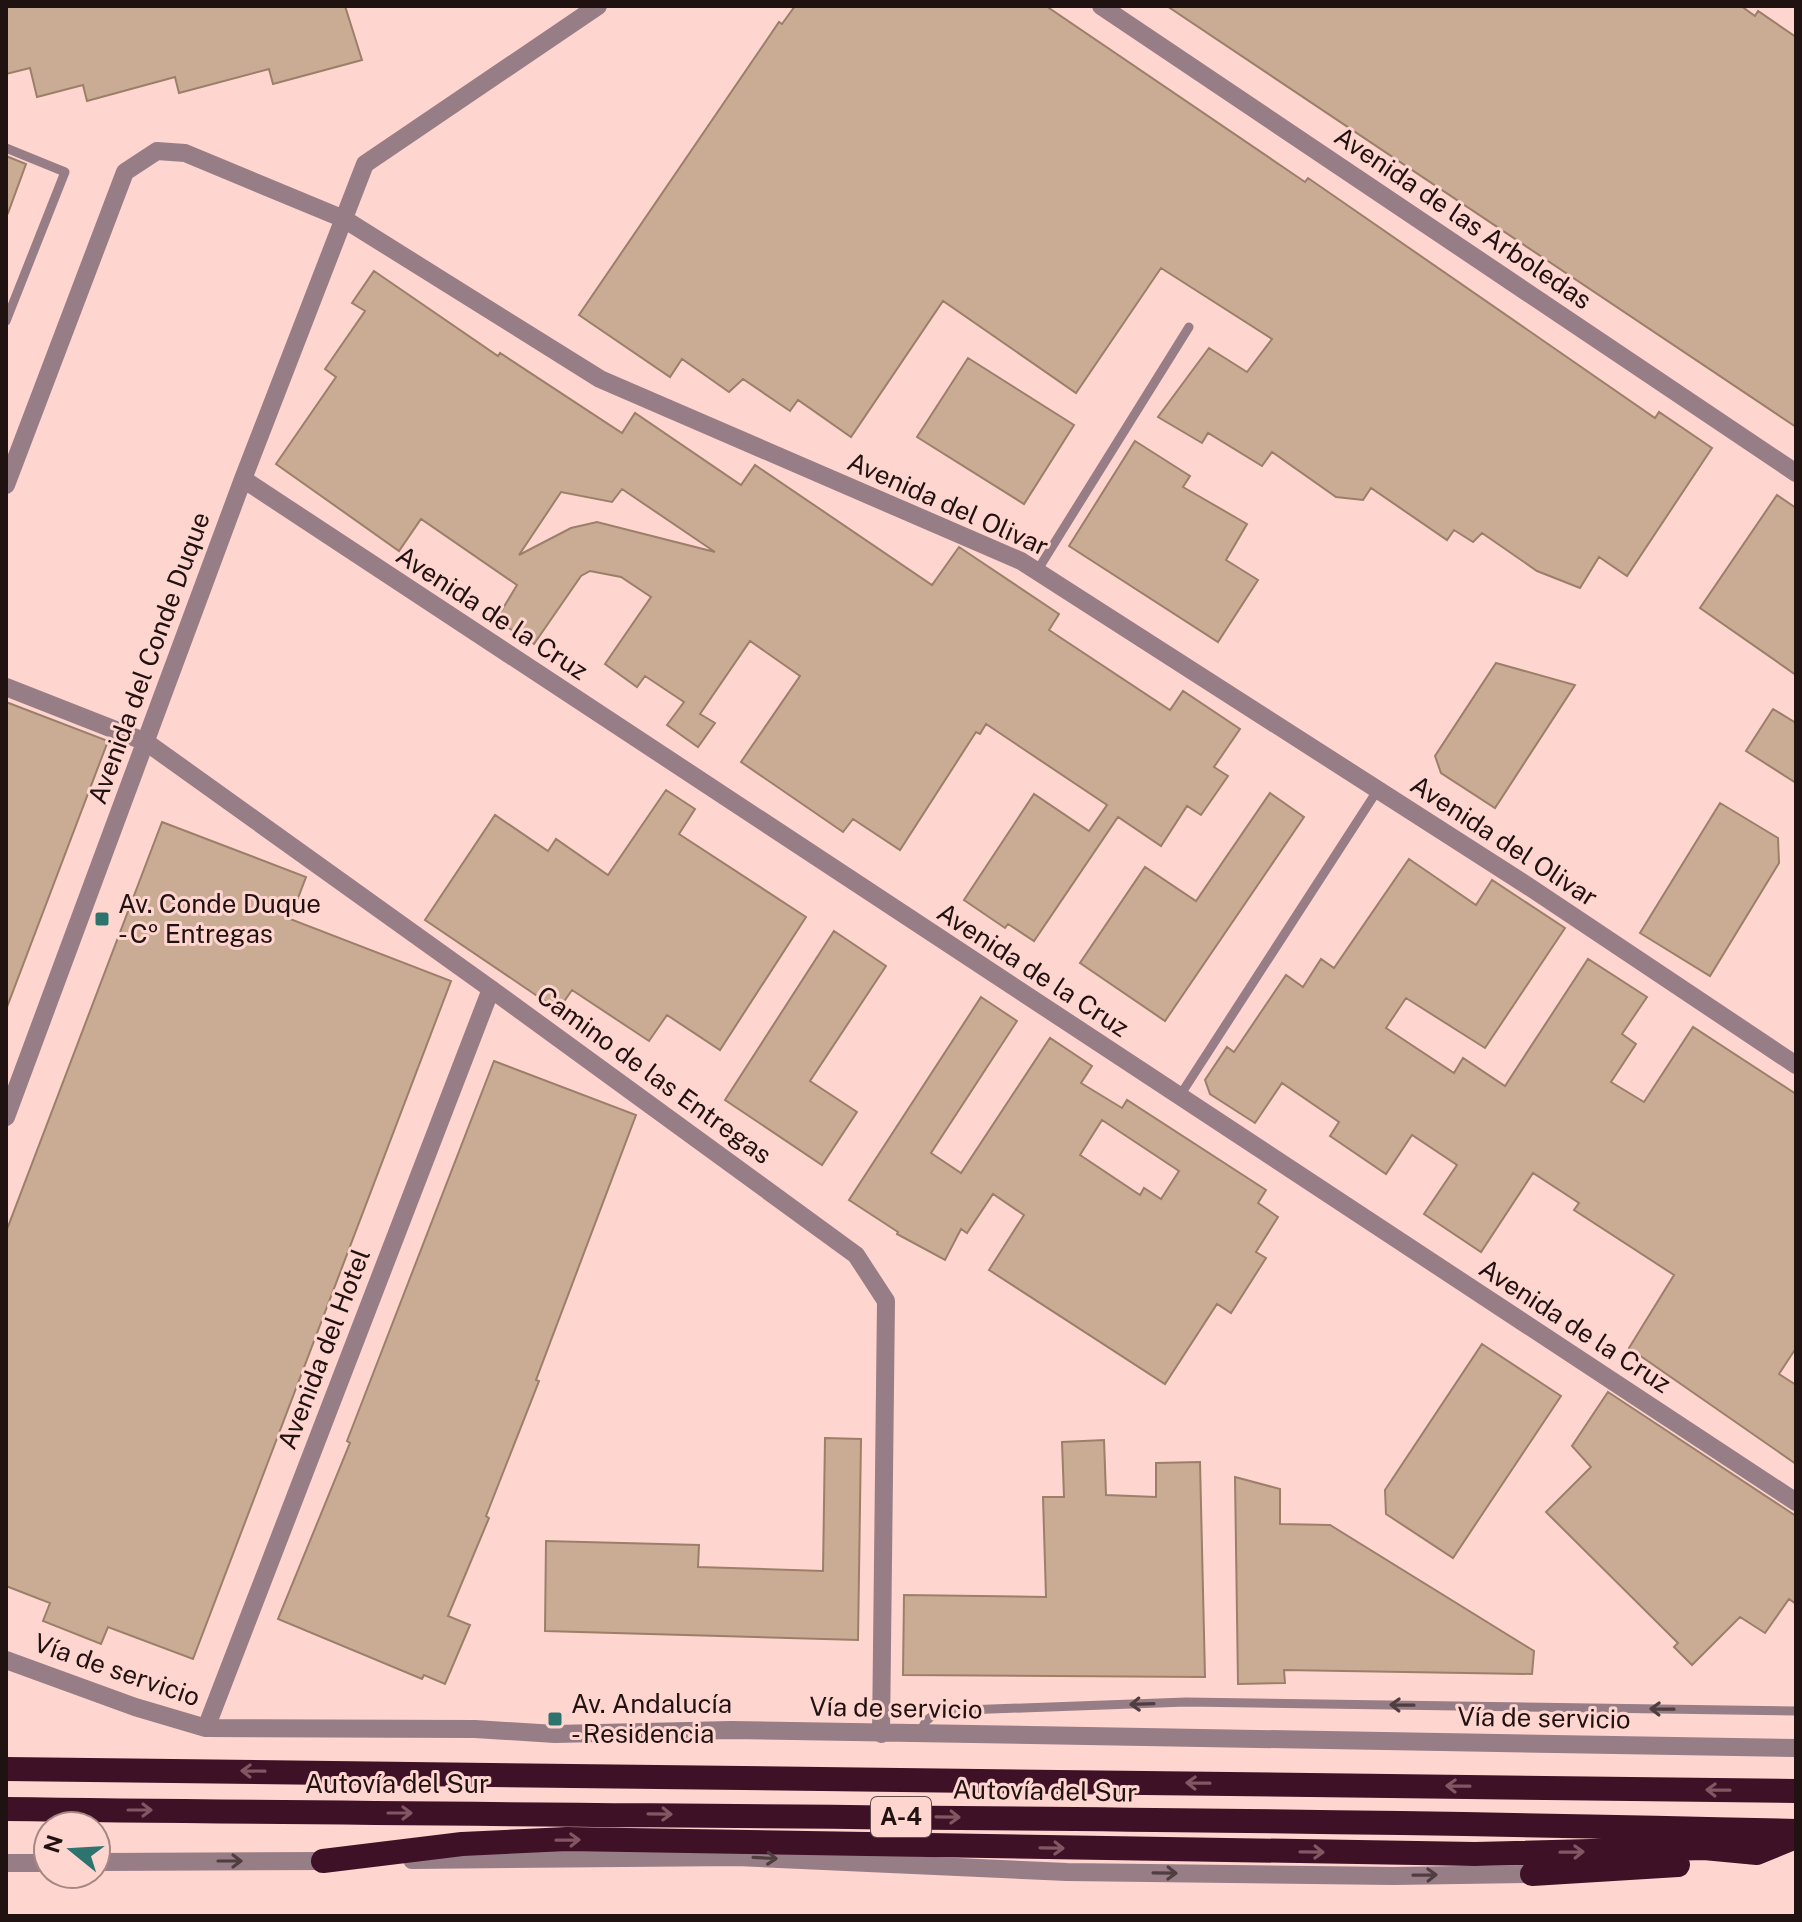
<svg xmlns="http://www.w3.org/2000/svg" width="1802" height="1922" font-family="'Public Sans',sans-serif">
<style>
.building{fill:#caac95;stroke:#9b7f69;stroke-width:2;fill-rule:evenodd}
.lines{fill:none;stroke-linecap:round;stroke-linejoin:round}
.service{stroke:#977d86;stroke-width:9}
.minor{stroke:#977d86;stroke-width:18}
.motorway{stroke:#3f1126;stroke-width:24}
.oneway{stroke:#503d40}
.oneway2{stroke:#825662}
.poi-dot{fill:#2c746d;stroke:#ffd5d0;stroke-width:3}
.labels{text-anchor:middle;stroke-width:6;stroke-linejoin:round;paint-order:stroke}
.shield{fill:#ffd5d0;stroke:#634c4a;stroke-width:2}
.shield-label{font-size:24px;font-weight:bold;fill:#201211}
.street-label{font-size:26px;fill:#201211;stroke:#ffd5d0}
.poi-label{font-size:26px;fill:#201211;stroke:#ffd5d0;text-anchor:start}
</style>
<rect width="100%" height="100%" fill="#ffd5d0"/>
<!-- building -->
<path class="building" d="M6,6H345L362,60L273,84L269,69L179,93L175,77L87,101L83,85L37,97L30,68L6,74Z
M795,6H1046L1305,182L1308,178L1655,418L1659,412L1712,448L1627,576L1599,557L1580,588L1537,571L1482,533L1473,542L1454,530L1447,540L1371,488L1363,500L1336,497L1272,452L1262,466L1208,433L1202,443L1158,417L1209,348L1247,372L1272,339L1161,268L1076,393L943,301L851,437L798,400L790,411L743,379L729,392L682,359L670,377L579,315L779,22L782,24Z
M1167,6H1741L1755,16L1758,11L1796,37V427Z
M6,156L26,164L8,213L6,212Z
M374,271L498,356L500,353L622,433L635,413L741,485L755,465L932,585L959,547L1059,614L1049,630L1170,710L1183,691L1240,729L1214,767L1228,776L1201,815L1187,806L1161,846L1118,817L1034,941L1008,924L1005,928L964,900L1034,794L1089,831L1107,805L986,724L980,734L976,732L900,850L853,819L843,832L741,762L800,676L750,641L700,714L715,723L698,747L667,725L684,702L645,676L637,687L605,664L651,597L621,577L590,571L581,576L534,644L496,620L517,585L421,519L399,551L276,464L336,377L325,369L365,311L352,303ZM622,489L715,552L597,522L571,528L519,555L561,492L612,502Z
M968,358L1074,425L1024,504L917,437Z
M1135,441L1190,476L1183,487L1247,524L1226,560L1258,580L1218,642L1069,546Z
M1777,495L1796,508V675L1700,608Z
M1496,663L1575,685L1495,808L1441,773L1435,756Z
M6,702L108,741L7,1007H6Z
M1773,709L1796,723V783L1746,751Z
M666,790L695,809L679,834L806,917L720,1050L667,1015L649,1041L572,990L558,1010L425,920L495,815L548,851L556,839L608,875Z
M1270,793L1304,817L1165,1021L1080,963L1145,867L1196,901Z
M1720,803L1778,838L1779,863L1710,976L1640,933Z
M162,822L306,877L290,919L451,981L193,1659L108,1627L101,1644L43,1621L50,1603L6,1586V1232Z
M1409,859L1476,905L1492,880L1565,928L1485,1048L1406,998L1386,1028L1454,1073L1463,1058L1505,1086L1588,959L1647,997L1622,1034L1636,1044L1611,1082L1644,1102L1693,1027L1796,1094V1348L1779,1374L1796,1385V1464L1629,1348L1674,1275L1574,1210L1579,1203L1533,1173L1481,1252L1424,1214L1457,1165L1412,1135L1386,1174L1330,1136L1339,1122L1282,1083L1255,1123L1210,1094L1205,1080L1227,1047L1234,1052L1286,975L1303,987L1321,959L1334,968Z
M834,931L886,966L810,1081L857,1112L822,1165L725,1100Z
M981,997L1017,1021L931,1153L961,1173L1050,1038L1092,1066L1081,1083L1122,1108L1127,1100L1266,1190L1258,1203L1278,1217L1256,1252L1266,1258L1231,1313L1217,1304L1165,1384L989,1270L1024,1215L993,1194L967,1233L961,1229L945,1260L897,1234L898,1232L849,1200ZM1102,1120L1179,1171L1161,1199L1144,1188L1140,1195L1080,1155Z
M494,1061L636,1115L536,1380L539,1381L486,1516L489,1518L448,1616L470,1625L445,1684L424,1675L422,1679L278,1619L350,1443L347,1441Z
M1482,1344L1561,1396L1453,1558L1386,1514L1385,1490Z
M1608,1392L1796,1516V1604L1789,1599L1765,1633L1740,1617L1692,1665L1674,1647L1678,1643L1546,1512L1591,1467L1572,1446Z
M825,1438L861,1439L858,1640L545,1631L546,1541L699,1545L698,1567L823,1571Z
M1104,1440L1106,1495L1156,1497V1463L1200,1462L1205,1677L903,1675L904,1595L1046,1597L1043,1497H1064L1062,1442Z
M1235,1477L1280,1489V1524L1330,1525L1534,1651L1532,1674L1284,1670L1285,1683L1238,1684Z"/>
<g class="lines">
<!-- service -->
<path class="service" d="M6,148L65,172L6,321
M1037,571L1189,327
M1179,1097L1377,791
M919,1734L926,1721L938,1711L1186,1702L1796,1711"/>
<!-- minor -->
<path class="minor" d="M1101,6L1796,473
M243,479L1796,1502
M6,485L125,172L157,151L185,153L344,219L600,379L1021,561L1531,888L1796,1065
M6,687L146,742L491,989L856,1255L886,1301L881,1734
M6,1117L243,479L365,164L598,6
M6,1660L135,1707L206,1728L475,1729L555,1734L731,1730L1796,1748
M206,1728L491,989
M412,1860L737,1857L1067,1872L1393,1876L1532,1874
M96,1862L334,1861
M6,1863H48"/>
<!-- motorway -->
<path class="motorway" d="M6,1769L1796,1791
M6,1809C603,1817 1199,1816 1796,1831
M323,1861L462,1844L567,1839L1475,1854L1704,1848L1757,1853L1796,1837
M1532,1874L1678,1865"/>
</g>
<!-- one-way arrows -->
<defs><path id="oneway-shaft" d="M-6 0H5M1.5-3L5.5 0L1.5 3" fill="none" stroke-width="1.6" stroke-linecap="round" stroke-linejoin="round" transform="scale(2)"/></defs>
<g class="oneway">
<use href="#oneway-shaft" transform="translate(1142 1704) rotate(178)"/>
<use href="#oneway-shaft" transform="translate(1402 1705) rotate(-179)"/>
<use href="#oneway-shaft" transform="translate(1662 1709) rotate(-179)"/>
<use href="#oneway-shaft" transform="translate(765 1858) rotate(3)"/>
<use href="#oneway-shaft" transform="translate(230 1861)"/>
<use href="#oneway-shaft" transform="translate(1165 1873) rotate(1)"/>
<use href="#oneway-shaft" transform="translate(1425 1875) rotate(-1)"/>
</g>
<g class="oneway2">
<use href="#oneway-shaft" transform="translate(253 1771) rotate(-179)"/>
<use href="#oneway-shaft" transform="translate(1198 1783) rotate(-179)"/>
<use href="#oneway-shaft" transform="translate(1458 1786) rotate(-179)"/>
<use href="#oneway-shaft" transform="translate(1718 1790) rotate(-179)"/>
<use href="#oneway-shaft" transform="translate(140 1810)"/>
<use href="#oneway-shaft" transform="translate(400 1813)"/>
<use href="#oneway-shaft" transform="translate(660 1814) rotate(1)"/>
<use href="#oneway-shaft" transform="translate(948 1817) rotate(1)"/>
<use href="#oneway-shaft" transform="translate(568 1840) rotate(-1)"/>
<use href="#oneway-shaft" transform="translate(1052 1848) rotate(1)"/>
<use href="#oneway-shaft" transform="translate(1312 1852) rotate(1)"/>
<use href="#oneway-shaft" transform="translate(1572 1852) rotate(-1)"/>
</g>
<!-- markers -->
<g class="poi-dot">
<rect x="94" y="911" width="16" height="16" rx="4"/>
<rect x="547" y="1711" width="16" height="16" rx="4"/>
</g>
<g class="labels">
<!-- shield labels -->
<rect class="shield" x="871" y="1797" width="60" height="40" rx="6"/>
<g class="shield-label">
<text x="901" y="1825">A-4</text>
</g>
<!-- street labels -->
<g class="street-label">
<text transform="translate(1463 218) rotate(34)" y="9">Avenida de las Arboledas</text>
<text transform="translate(948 504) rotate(24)" y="9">Avenida del Olivar</text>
<text transform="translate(492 613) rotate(33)" y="9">Avenida de la Cruz</text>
<text transform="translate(149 658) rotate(-70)" y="9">Avenida del Conde Duque</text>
<text transform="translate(1504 841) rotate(33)" y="9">Avenida del Olivar</text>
<text transform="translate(1033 970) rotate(33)" y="9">Avenida de la Cruz</text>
<text transform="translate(654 1075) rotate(36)" y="9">Camino de las Entregas</text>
<text transform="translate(1575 1326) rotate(33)" y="9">Avenida de la Cruz</text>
<text transform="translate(324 1349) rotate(-69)" y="9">Avenida del Hotel</text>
<text transform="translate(117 1670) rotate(19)" y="9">Vía de servicio</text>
<text transform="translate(896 1708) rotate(1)" y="9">Vía de servicio</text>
<text transform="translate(1544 1718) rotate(1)" y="9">Vía de servicio</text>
<text x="397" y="1793">Autovía del Sur</text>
<text transform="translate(1045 1791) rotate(1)" y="9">Autovía del Sur</text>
</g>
<!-- poi labels -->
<g class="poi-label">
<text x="118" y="913">Av. Conde Duque<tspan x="118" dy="30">- Cº Entregas</tspan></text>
<text x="571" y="1713">Av. Andalucía<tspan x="571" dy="30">- Residencia</tspan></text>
</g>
</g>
<!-- border -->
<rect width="1802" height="1922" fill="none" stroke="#201211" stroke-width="16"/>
<!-- north arrow -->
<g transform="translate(72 1850) rotate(288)"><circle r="38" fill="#ffd5d0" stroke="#a68784" stroke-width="2"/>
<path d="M0-6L14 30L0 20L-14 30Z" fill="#2c746d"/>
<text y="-12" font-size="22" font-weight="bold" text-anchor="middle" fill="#201211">N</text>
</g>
</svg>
